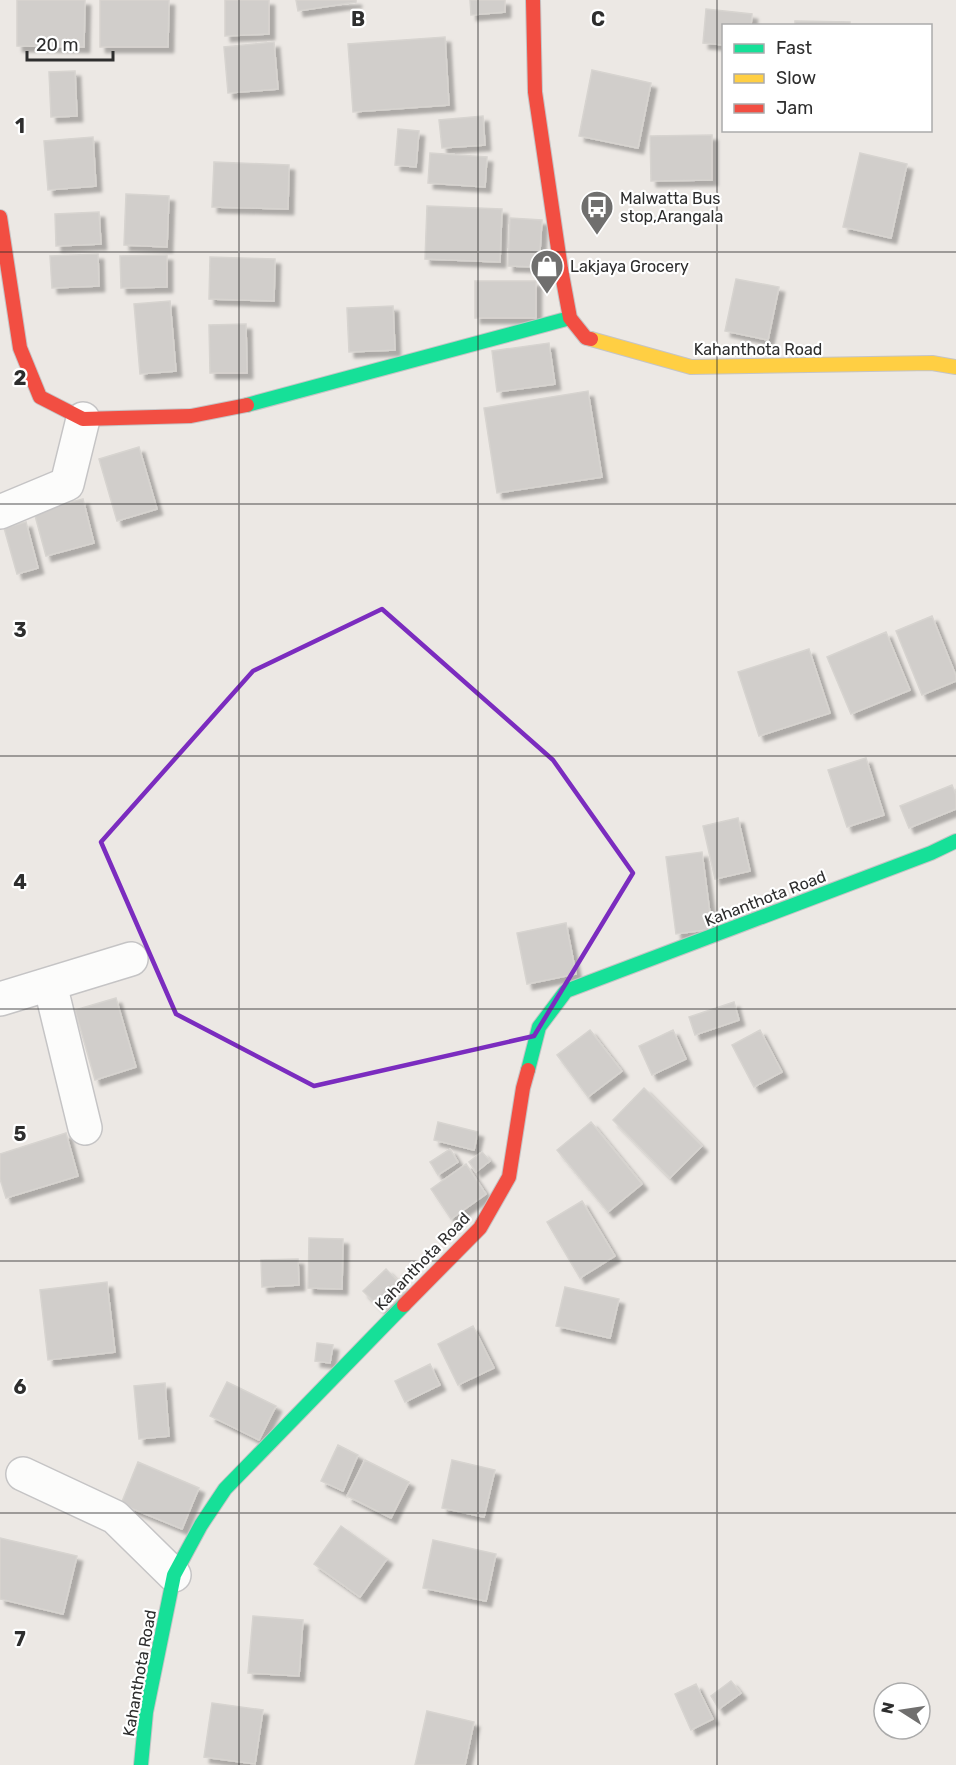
<svg xmlns="http://www.w3.org/2000/svg" width="956" height="1765" font-family="Rubik,sans-serif">
<style>
.building{fill:#d1cecb;stroke:#d7d4d0;stroke-width:1.5;filter:url(#shadow)}
.lines{fill:none;stroke-linecap:round;stroke-linejoin:round}
.street-casing{stroke:#c5c4c5;stroke-width:36}
.fast-casing{stroke:#c5c4c5;stroke-width:16}
.slow-casing{stroke:#c5c4c5;stroke-width:16}
.jam-casing{stroke:#c5c4c5;stroke-width:16}
.street{stroke:#fcfcfb;stroke-width:33}
.fast{stroke:#16e098;stroke-width:14}
.slow{stroke:#ffcf43;stroke-width:14}
.jam{stroke:#f24e42;stroke-width:14}
.marked{fill:none;stroke:#7b2cbf;stroke-width:4.5;stroke-linejoin:round}
.grid{fill:none;stroke:#2e2e2e;stroke-width:1.5;stroke-opacity:0.55}
.labels{text-anchor:middle;stroke-width:4.5;stroke-linejoin:round;paint-order:stroke}
.poi-label{font-size:16px;fill:#2e2e2e;stroke:#fff;text-anchor:start}
.street-label{font-size:16px;fill:#2e2e2e;stroke:#fff}
.grid-label{font-size:20px;text-anchor:middle;font-weight:bold;fill:#2e2e2e;stroke:#fff;stroke-width:4.5;stroke-linejoin:round;paint-order:stroke}
</style>
<defs>
<filter id="shadow"><feDropShadow dx="5.5" dy="5.5" stdDeviation="1.5" flood-color="#0004"/></filter>
</defs>
<rect width="100%" height="100%" fill="#ece8e4"/>
<!-- building -->
<path class="building" d="M17,0H85L84,47L17,46Z
M100,0H169L168,47H100Z
M225,0H269V34L225,36Z
M296,0H356V2L298,11Z
M470,0H505V12L471,15Z
M706,9L752,14L751,26H724V45L703,43Z
M795,21L850,22V26H795Z
M445,37L449,105L353,112L348,44Z
M274,42L278,89L228,93L224,47Z
M592,70L651,83L638,148L579,136Z
M75,71L77,116L51,117L49,72Z
M483,116L485,145L442,148L439,120Z
M398,129L419,131L416,167L395,165Z
M712,135V180L651,181L650,136Z
M93,137L96,186L48,190L44,141Z
M430,153L487,157L485,187L428,183Z
M860,153L907,164L891,238L843,227Z
M214,162L289,165L288,209L212,207Z
M126,194L169,196L167,247L124,245Z
M427,206L502,209L500,262L425,259Z
M99,212L101,244L56,246L55,214Z
M510,218L542,220L539,267L508,266Z
M98,254L99,286L52,288L50,256Z
M167,255V287L121,288L120,256Z
M210,257L275,259L274,301L209,299Z
M736,279L779,287L768,340L725,331Z
M475,281H536V318H475Z
M170,301L176,371L140,374L134,304Z
M393,306L395,350L349,352L347,308Z
M246,324L247,373H210L209,325Z
M549,343L555,384L497,392L492,351Z
M588,391L602,477L497,493L484,408Z
M139,447L157,509L117,521L99,459Z
M83,499L94,543L46,556L34,512Z
M26,522L38,568L17,574L4,528Z
M932,616L956,676V681L922,695L896,631Z
M886,632L910,690L851,714L827,657Z
M809,649L830,713L759,736L738,672Z
M866,758L884,815L847,827L828,770Z
M952,785L956,795V809L909,828L900,806Z
M738,818L750,871L715,879L703,826Z
M702,852L712,929L676,934L666,857Z
M566,923L576,974L527,984L517,933Z
M116,998L136,1067L95,1080L75,1010Z
M734,1002L739,1020L695,1035L689,1017Z
M590,1030L622,1071L588,1097L557,1055Z
M673,1030L686,1059L652,1075L639,1046Z
M760,1030L782,1072L754,1087L732,1045Z
M644,1088L702,1146L670,1178L613,1120Z
M438,1122L478,1132L474,1150L434,1140Z
M591,1122L642,1184L608,1212L557,1150Z
M66,1133L78,1176L6,1198L0,1179V1154Z
M450,1149L458,1162L438,1175L430,1162Z
M482,1152L490,1161L476,1172L469,1162Z
M466,1164L486,1194L451,1219L431,1189Z
M582,1201L615,1256L580,1278L547,1222Z
M309,1238L343,1239L342,1289L308,1288Z
M298,1259L299,1285L262,1287L261,1260Z
M386,1269L406,1290L384,1312L363,1291Z
M107,1282L115,1352L48,1360L40,1290Z
M565,1287L619,1299L610,1338L556,1326Z
M473,1326L494,1368L458,1385L438,1344Z
M317,1343L333,1345L330,1363L315,1361Z
M430,1364L440,1385L405,1402L395,1381Z
M227,1382L276,1406L259,1440L210,1416Z
M165,1383L169,1436L139,1439L134,1386Z
M338,1445L358,1455L343,1491L321,1481Z
M365,1460L409,1482L391,1518L347,1496Z
M452,1460L495,1470L484,1517L442,1508Z
M138,1462L199,1488L182,1529L121,1504Z
M341,1526L387,1559L360,1597L314,1564Z
M0,1538L77,1556L63,1614L0,1599Z
M433,1540L496,1554L486,1601L423,1588Z
M253,1616L303,1620L299,1676L248,1673Z
M731,1681L741,1693L719,1709L711,1696Z
M696,1684L713,1719L691,1730L675,1694Z
M212,1703L263,1710L255,1764L204,1757Z
M427,1711L474,1722L465,1765H415Z"/>
<g class="lines">
<!-- street casing -->
<g class="street-casing">
<path id="street" d="M0,512L67,484L83,419
M50,984L85,1128
M0,999L131,959
M23,1474L115,1517L174,1575"/>
</g>
<!-- fast casing -->
<g class="fast-casing">
<path id="fast" d="M247,405L570,318
M528,1070L539,1027L566,991L931,853L956,841
M141,1765L146,1712L174,1575L201,1525L225,1489L404,1305"/>
</g>
<!-- slow casing -->
<g class="slow-casing">
<path id="slow" d="M591,339L691,367L932,363L956,367"/>
</g>
<!-- jam casing -->
<g class="jam-casing">
<path id="jam" d="M533,0L535,92L561,269L570,318L586,338L591,339
M0,217L20,348L40,397L83,419L191,416L247,405
M404,1305L480,1228L509,1177L523,1088L528,1070"/>
</g>
<!-- street -->
<use href="#street" class="street"/>
<!-- fast -->
<use href="#fast" class="fast"/>
<!-- slow -->
<use href="#slow" class="slow"/>
<!-- jam -->
<use href="#jam" class="jam"/>
</g>
<!-- marked area -->
<path class="marked" d="M382,609L553,760L633,873L534,1036L314,1086L176,1014L101,842L253,671Z"/>
<!-- grid -->
<path class="grid" d="M239,0V1765M478,0V1765M717,0V1765M0,252H956M0,504H956M0,756H956M0,1009H956M0,1261H956M0,1513H956"/>
<!-- icons -->
<defs>
<g id="bus-pin" transform="scale(1.725)"><path d="M0 17L-7.5 6A9.5 9.5 0 1 1 7.5 6Z" fill="#706f6e" stroke="#fff"/><path d="M-5-6H5V4H4V6H2V4H-2V6H-4V4H-5ZM-3.5-4V0h7V-4ZM-3.5 1.2v1.5H-2V1.2ZM2 1.2v1.5H3.5V1.2Z" fill="#fff"/></g>
<g id="shop-pin" transform="scale(1.725)"><path d="M0 17L-7.5 6A9.5 9.5 0 1 1 7.5 6Z" fill="#706f6e" stroke="#fff"/><path d="M-5-2.5h2.3a2.7 3.5 0 0 1 5.4 0H5L5.5 6h-11ZM-1.5-2.5h3a1.5 2.3 0 0 0-3 0Z" fill="#fff"/></g>
</defs>
<g fill-rule="evenodd">
<use href="#bus-pin" x="597" y="207"/>
<use href="#shop-pin" x="547" y="266"/>
</g>
<g class="labels">
<!-- poi labels -->
<g class="poi-label">
<text x="620" y="204">Malwatta Bus<tspan x="620" dy="18">stop,Arangala</tspan></text>
<text x="570" y="272">Lakjaya Grocery</text>
</g>
<!-- street labels -->
<g class="street-label">
<text x="758" y="355">Kahanthota Road</text>
<text transform="translate(765 898) rotate(-21)" y="6">Kahanthota Road</text>
<text transform="translate(422 1261) rotate(-46)" y="6">Kahanthota Road</text>
<text transform="translate(139 1673) rotate(-80)" y="6">Kahanthota Road</text>
</g>
</g>
<g class="grid-label">
<text x="358" y="26">B</text>
<text x="598" y="26">C</text>
<text x="20" y="133">1</text>
<text x="20" y="385">2</text>
<text x="20" y="637">3</text>
<text x="20" y="889">4</text>
<text x="20" y="1141">5</text>
<text x="20" y="1394">6</text>
<text x="20" y="1646">7</text>
</g>
<!-- legend -->
<rect x="722" y="24" width="210" height="108" fill="#ffffff" stroke="#ababab" stroke-width="1.5"/>
<rect x="734" y="44" width="30" height="9" fill="#16e098" stroke="#ababab" stroke-width="1.5"/>
<text x="776" y="54" font-size="18" fill="#2e2e2e">Fast</text>
<rect x="734" y="74" width="30" height="9" fill="#ffcf43" stroke="#ababab" stroke-width="1.5"/>
<text x="776" y="84" font-size="18" fill="#2e2e2e">Slow</text>
<rect x="734" y="104" width="30" height="9" fill="#f24e42" stroke="#ababab" stroke-width="1.5"/>
<text x="776" y="114" font-size="18" fill="#2e2e2e">Jam</text>
<!-- north arrow -->
<g transform="translate(902 1711) rotate(282)"><circle r="28" fill="#ffffff" stroke="#ababab" stroke-width="1.5"/>
<path d="M0-4.5L10 22L0 15L-10 22Z" fill="#706f6e"/>
<text y="-9" font-size="16" font-weight="bold" text-anchor="middle" fill="#2e2e2e">N</text>
</g>
<!-- scale -->
<path d="M27 51v9h86v-9" fill="none" stroke="#2e2e2e" stroke-width="3"/>
<text x="36" y="51" font-size="18" fill="#2e2e2e" stroke="#ffffff" stroke-width="4.5" paint-order="stroke">20 m</text>
</svg>
